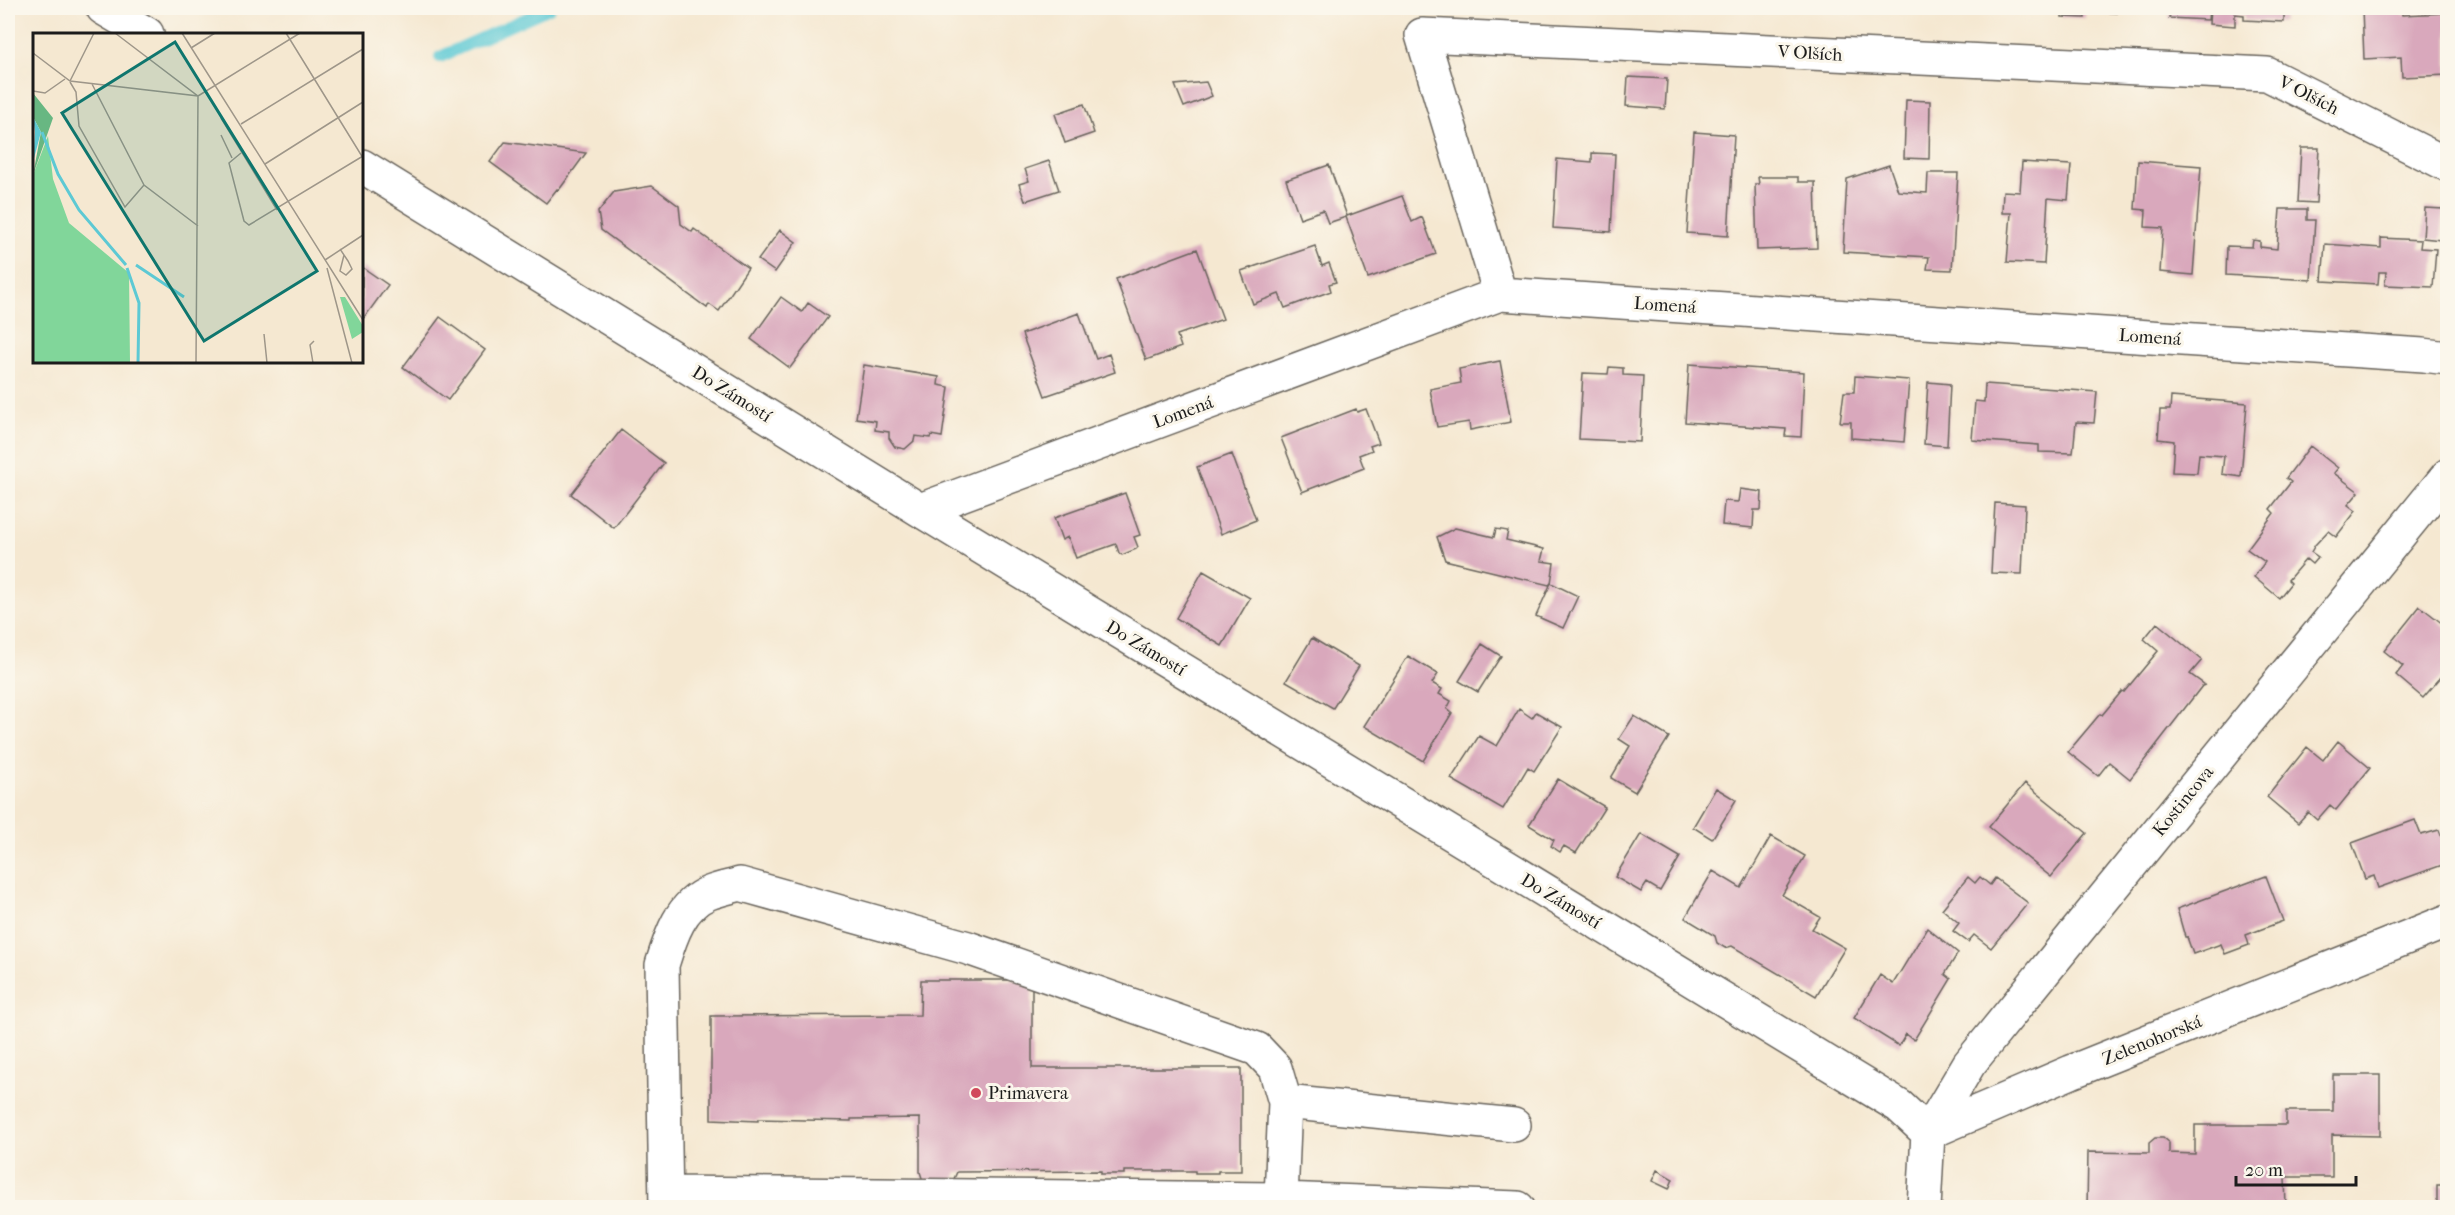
<svg xmlns="http://www.w3.org/2000/svg" width="2455" height="1215" font-family="'IM FELL French Canon',serif">
<style>
.lines{fill:none;stroke-linecap:round;stroke-linejoin:round}
.stream{stroke:#5dc9d4;stroke-width:12}
.building{fill:#d9a8bc}
.minor-casing{stroke:#68635b;stroke-width:36}
.minor{stroke:#fff;stroke-width:33}
.poi-dot{fill:#d1495b;stroke:#fbf7ec;stroke-width:2}
.labels{text-anchor:middle;stroke-width:6;stroke-linejoin:round;paint-order:stroke}
.street-label{font-size:18px;fill:#1c1c1c;stroke:#fbf7ec}
.poi-label{font-size:18px;fill:#1c1c1c;stroke:#fbf7ec;text-anchor:start}
.inset-river{fill:none;stroke:#5dc9d4;stroke-width:3}
.inset-road{fill:none;stroke:#9e9689;stroke-width:1.5}
.view{fill:#0f766e;fill-opacity:0.15;stroke:#0f766e;stroke-width:3}
.inset-edge{fill:none;stroke:#1c1c1c;stroke-width:3}
</style>
<rect width="100%" height="100%" fill="#fbf7ec"/>
<filter id="ink" filterUnits="userSpaceOnUse"><feTurbulence type="fractalNoise" baseFrequency=".0167" numOctaves="2"/><feDisplacementMap in="SourceGraphic" scale="12" xChannelSelector="R" yChannelSelector="G"/><feConvolveMatrix kernelMatrix="1 2 1 2 8 2 1 2 1" color-interpolation-filters="sRGB"/></filter>
<filter id="wash" filterUnits="userSpaceOnUse"><feTurbulence type="fractalNoise" baseFrequency=".008" numOctaves="4" result="noise"/><feDisplacementMap in="SourceGraphic" scale="24" xChannelSelector="R" yChannelSelector="G"/><feGaussianBlur stdDeviation="1.35" result="paint"/><feColorMatrix in="noise" values="0 0 0 0 0 0 0 0 0 0 0 0 0 0 0 0 0 1.4 0 .05"/><feComposite in="paint" operator="in"/></filter>
<g filter="url(#wash)">
<rect width="100%" height="100%" fill="#f5e8d1"/>
<g class="lines">
<!-- stream -->
<path class="stream" d="M440,57L549,8"/>
</g>
<g id="blocks">
<!-- building -->
<path class="building" d="M2048,8H2117V13L2085,11V18L2062,17V10L2048,9Z
M2170,8H2209L2208,20L2169,18Z
M2210,8H2284V22L2244,20V15L2235,14V26L2209,24Z
M2362,8H2401L2402,15L2448,13V75L2402,77L2401,57L2364,59Z
M1628,77L1667,79L1665,109L1626,106Z
M1206,82L1212,96L1184,107L1175,85Z
M1906,100L1930,101L1929,159L1904,158Z
M1084,104L1094,133L1065,143L1055,114Z
M1694,132L1734,135L1728,236L1687,233Z
M505,142L586,153L559,190L557,189L546,203L490,162Z
M2301,148H2319L2316,203L2298,202Z
M1592,153L1615,154L1611,232L1553,228L1557,159L1592,162Z
M1049,161L1059,190L1025,201L1019,184L1029,181L1025,169Z
M2138,161L2201,166L2193,275L2160,272L2163,228L2145,227L2146,210L2135,209Z
M2022,162L2071,165L2068,200L2048,198L2044,264L2007,262L2011,213H2002L2003,191L2020,192Z
M1329,165L1347,216L1402,196L1412,222L1422,217L1436,254L1368,278L1346,217L1328,223L1323,210L1300,218L1286,180Z
M1889,165L1898,191L1927,193L1928,173H1958L1952,270L1927,269L1929,257L1843,252L1847,179Z
M1758,177H1798V182H1815L1817,248L1757,250L1755,184H1759Z
M652,186L679,206L681,224L692,232L694,229L748,268L719,311L709,304L707,308L601,230L598,212L614,192Z
M2425,208L2444,209L2441,240L2423,238Z
M2280,209H2307V220H2315L2311,280L2226,275L2227,246L2252,247L2253,240L2260,241V247L2277,249Z
M780,230L796,242L775,272L758,260Z
M2381,238L2421,240L2420,248L2436,249L2433,287L2385,285L2386,272H2379L2378,284L2322,281L2325,244L2381,248Z
M1315,246L1322,266L1329,263L1336,282L1329,284L1331,291L1285,308L1279,294L1253,304L1241,271Z
M1197,249L1223,319L1177,335L1181,347L1146,360L1116,279Z
M362,267L388,285L362,321Z
M781,297L802,312L808,303L828,317L790,368L751,339Z
M1079,313L1096,359L1109,354L1115,372L1045,396L1022,334Z
M440,317L485,350L448,400L403,367Z
M1500,361L1511,422L1470,430L1469,422L1437,427L1430,389L1461,383L1459,369Z
M1689,364L1804,372L1801,437L1785,436L1786,429L1685,422Z
M864,365L939,377L938,385L949,387L942,437L931,435L930,438L915,436L914,441L905,449L895,447L889,438V432L875,430L876,421L856,418Z
M1609,367L1623,368V375L1643,376L1640,442L1579,439L1583,373L1608,374Z
M1855,376L1909,380L1904,442L1851,438V422H1840L1844,392H1854Z
M1928,382L1950,384L1947,446L1924,444Z
M1985,384L2097,392L2094,423L2076,422L2073,453L2039,452V445L1972,440L1975,401L1984,402Z
M2171,397L2247,403L2241,477L2222,474L2224,456L2199,454L2197,473L2172,472L2174,441L2158,439L2160,410H2170Z
M1356,409L1357,412L1366,409L1379,443L1370,446L1372,450L1359,455L1364,468L1302,492L1281,438Z
M621,430L664,463L614,528L571,494Z
M2310,446L2338,468L2334,473L2359,492L2348,505L2356,511L2336,537L2328,531L2315,545L2311,552L2318,557L2312,564L2306,559L2288,580L2291,583L2279,598L2254,577L2265,562L2247,549L2274,513L2270,509L2291,482L2286,478Z
M1232,454L1256,520L1221,534L1197,467Z
M1740,489L1762,492L1761,510H1754L1753,528L1722,525L1724,501L1738,502Z
M1125,493L1140,535L1134,537L1138,547L1136,549L1122,555L1119,553L1116,544L1076,558L1068,537L1062,540L1054,518Z
M1995,503L2025,505L2022,574L1991,573Z
M1455,528L1494,537L1496,529L1508,531L1506,540L1544,549L1541,561L1554,563L1551,583L1578,596L1563,628L1536,616L1551,583L1549,585L1445,560L1437,537Z
M1203,571L1250,598L1222,646L1176,618Z
M2420,606L2448,628V669L2423,698L2396,675L2403,666L2384,651Z
M2157,623L2202,660L2190,674L2205,685L2202,686L2130,779L2109,762L2098,776L2068,752L2100,714L2102,715L2122,691L2124,692L2158,651L2144,639Z
M1312,638L1359,666L1333,708L1286,681Z
M1482,644L1501,656L1478,692L1459,681Z
M1408,656L1438,674L1432,683L1442,689L1439,694L1451,701L1447,709L1452,713L1423,761L1364,726Z
M1519,709L1532,718L1536,712L1562,727L1534,771L1528,767L1503,809L1451,779L1479,736L1497,746Z
M1634,716L1669,737L1635,792L1611,778L1630,746L1619,739Z
M2338,741L2370,768L2336,810L2330,805L2317,820L2308,812L2298,823L2267,797L2307,747L2323,760Z
M1558,779L1605,807L1576,853L1564,846L1560,852L1551,846L1554,840L1529,825Z
M2025,783L2087,833L2051,877L1989,827Z
M1716,788L1736,800L1712,839L1693,827Z
M2415,820L2421,835L2439,830L2448,854V863L2378,888L2374,876L2365,879L2352,843Z
M1641,834L1680,857L1660,891L1647,883L1641,892L1615,877Z
M1771,836L1805,856L1782,895L1820,917L1812,929L1845,948L1816,996L1732,946L1725,948L1717,943L1715,936L1685,918L1713,871L1741,888Z
M2266,876L2283,921L2246,935L2249,945L2225,954L2221,944L2193,954L2187,937H2185L2177,909Z
M1968,877L1975,883L1980,877L1990,885L1995,878L2028,903L1991,948L1974,935L1968,942L1953,931L1959,923L1942,909Z
M1927,928L1958,953L1945,974L1951,979L1914,1040L1906,1034L1899,1046L1854,1018L1880,975L1893,984Z
M921,980H1032V1068H1241V1171H1218V1173H1195V1171H1124V1174H1101V1171L957,1172L953,1181H923L920,1172V1118L851,1119V1121L758,1119V1121L711,1119V1016L920,1015Z
M2333,1075H2380V1136L2332,1135V1177H2285L2286,1208H2087L2088,1152L2149,1153V1143L2155,1138H2163L2169,1143V1153L2195,1154V1125H2286V1111H2333Z
M1657,1170L1673,1179L1669,1189L1652,1181Z
M2437,1185H2448V1208H2437Z"/>
</g>
</g>
<g filter="url(#ink)">
<use href="#blocks" fill-opacity="0" stroke="#68635b" stroke-width="1.5"/>
<g class="lines">
<!-- minor casing -->
<g class="minor-casing">
<path id="minor" d="M103,8L147,34
M362,166L920,510L1899,1106L1928,1133L1969,1064L2448,475
M1500,294L1422,35L2267,74L2448,165
M920,510L1500,294L2423,355L2448,358
M1285,1102L1514,1125
M666,1193L1281,1199L1518,1208
M666,1208L662,965C670,939 680,904 709,893C719,889 730,887 740,884L968,948L1257,1049L1275,1068L1285,1102L1281,1199
M1924,1208L1928,1133L2071,1072L2448,921"/>
</g>
<!-- minor -->
<use href="#minor" class="minor"/>
</g>
</g>
<!-- markers -->
<circle class="poi-dot" cx="976" cy="1093" r="6"/>
<g class="labels">
<!-- street labels -->
<g class="street-label">
<text transform="translate(1810 53) rotate(3)" y="6">V Olších</text>
<text transform="translate(2309 95) rotate(27)" y="6">V Olších</text>
<text transform="translate(1665 305) rotate(4)" y="6">Lomená</text>
<text transform="translate(2150 337) rotate(4)" y="6">Lomená</text>
<text transform="translate(732 394) rotate(32)" y="6">Do Zámostí</text>
<text transform="translate(1183 412) rotate(-20)" y="6">Lomená</text>
<text transform="translate(1146 648) rotate(31)" y="6">Do Zámostí</text>
<text transform="translate(2183 801) rotate(-51)" y="6">Kostincova</text>
<text transform="translate(1561 901) rotate(31)" y="6">Do Zámostí</text>
<text transform="translate(2152 1040) rotate(-22)" y="6">Zelenohorská</text>
</g>
<!-- poi labels -->
<g class="poi-label">
<text x="988" y="1099">Primavera</text>
</g>
</g>
<!-- overview -->
<g transform="translate(33 33)">
<rect width="330" height="330" fill="#f5e8d1"/>
<path d="M15,103L20,146L36,190L96,240L97,330H0V142ZM307,264H312L330,293V299L319,306Z" fill="#81d69a"/>
<path d="M0,60L20,85L0,142L8,99L0,84Z" fill="#68b782"/>
<path d="M0,84L8,99L0,129L2,99Z" fill="#5dc9d4"/>
<path class="inset-river" d="M9,99L25,141L46,177L93,232M103,232L151,264M94,235L106,270L105,330"/>
<path class="inset-road" d="M82,0L165,63L267,0M149,0L330,287M253,0L330,125M158,15L182,0M0,20L37,48L165,63L163,330M37,48L61,0M37,49L43,59L46,93L92,174L111,152M59,51L111,152L165,193M0,58L12,60L32,46M188,85L244,177M208,91L330,16M188,102L199,125M208,120L196,130L211,188L216,192L330,123M232,131L330,69M307,216L315,228L319,236L313,242L307,238L311,222M292,227L330,202M294,235L319,330M231,301L234,330M280,330L277,312L281,308"/>
<path class="view" d="M142,9L284,238L171,308L29,80Z"/>
<rect width="330" height="330" class="inset-edge"/>
</g>
<!-- margin -->
<rect width="2455" height="1215" fill="none" stroke="#fbf7ec" stroke-width="30"/>
<!-- scale -->
<path d="M2236 1176v9h120v-9" fill="none" stroke="#1c1c1c" stroke-width="3"/>
<text x="2245" y="1176" font-size="18" fill="#1c1c1c" stroke="#fbf7ec" stroke-width="4.5" paint-order="stroke">20 m</text>
</svg>
